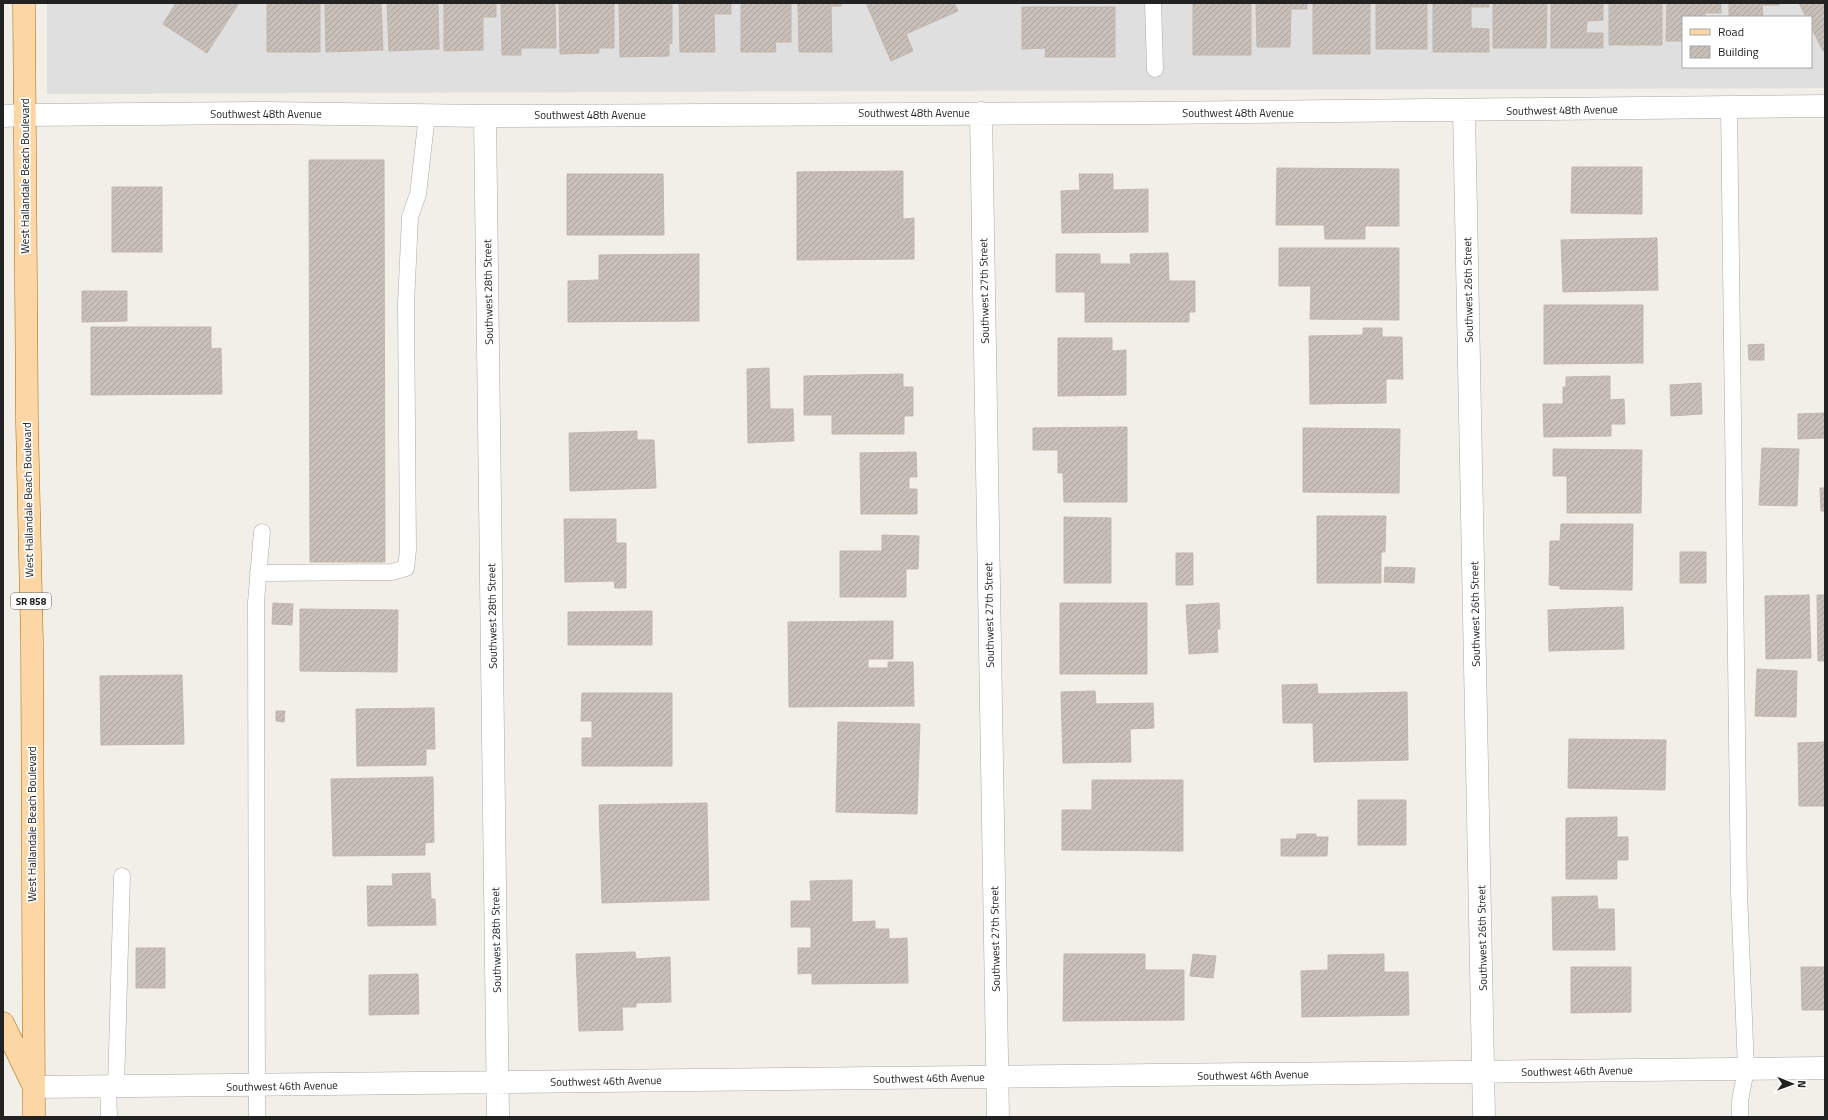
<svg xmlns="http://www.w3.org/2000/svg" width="1828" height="1120" font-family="'Titillium Web',sans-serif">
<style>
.residential{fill:#e0dfdf;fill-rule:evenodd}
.building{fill:url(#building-hatch);stroke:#c4b6ab}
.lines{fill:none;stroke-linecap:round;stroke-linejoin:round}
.service-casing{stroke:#a9a9a9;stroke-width:17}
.minor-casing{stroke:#a9a9a9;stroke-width:23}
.tertiary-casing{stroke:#a9a9a9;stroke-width:23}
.primary-casing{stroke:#a06b00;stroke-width:23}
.service{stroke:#fff;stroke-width:16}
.minor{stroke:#fff;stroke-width:22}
.tertiary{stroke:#fff;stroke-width:22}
.primary{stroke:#fcd6a4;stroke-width:22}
.labels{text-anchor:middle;stroke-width:3.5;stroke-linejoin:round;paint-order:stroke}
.shield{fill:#fff;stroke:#646464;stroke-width:1}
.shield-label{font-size:10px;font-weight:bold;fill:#222}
.street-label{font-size:11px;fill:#222;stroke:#fff}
</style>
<defs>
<pattern id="building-hatch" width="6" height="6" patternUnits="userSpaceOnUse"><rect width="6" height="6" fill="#c7bfb8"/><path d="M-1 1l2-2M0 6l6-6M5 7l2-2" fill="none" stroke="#aba49e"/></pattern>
</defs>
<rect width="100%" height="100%" fill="#f2efe9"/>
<!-- residential -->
<path class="residential" d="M47,3H1825V88L47,94ZM1683,17H1811V67H1683Z"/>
<!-- building -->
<path class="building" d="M176,3H239L207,53L163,24Z
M267,3H320V52H267Z
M325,3H381L383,50L326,52Z
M387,3H438L439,49L389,51Z
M444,3H496V17H483V50L444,51Z
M501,3H555L556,48H521V55H502Z
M559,3H614V48H599V53L560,54Z
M619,3H672V43L669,44V56L620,57Z
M679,3H731V14H714L715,52H680Z
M741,3H791V42H775L776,52H741Z
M798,3H841V6H831L832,52H799Z
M866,3H954L958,11L906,34L913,51L891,61Z
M1193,3H1251V55H1193Z
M1256,3H1307V9H1291L1290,47H1257Z
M1313,3H1370V54H1313Z
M1376,3H1427V49H1376Z
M1433,3H1489V7H1471V28L1489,29V52H1433Z
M1493,3H1547L1546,48H1493Z
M1551,3H1603V20L1587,21L1586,33H1603V48H1551Z
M1609,3H1662V45H1609Z
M1667,3H1721V13H1705V17H1683V41H1666Z
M1729,3H1779V5H1762L1763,17H1729Z
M1799,3H1825V50L1823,51L1811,27V17H1806Z
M1022,7H1115V57H1045L1046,48L1022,49Z
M309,160H384L385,562H310Z
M1572,167H1642V214L1571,213Z
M1277,168L1399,169V226H1365V239H1325L1324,225H1276Z
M903,171V219L914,218V259L797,260V172Z
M567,174H663L664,235H567Z
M1079,174H1113V190L1148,189V232L1062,233L1061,191L1080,190Z
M112,187H162V252H112Z
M1657,238L1658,290L1563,292L1561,240Z
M1279,248H1399V320L1310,319L1311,286H1279Z
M1168,253L1169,281H1195V312H1189V322H1085V292H1056V254H1100V264H1131L1130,254Z
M699,254V321L568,322V281L599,280V255Z
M82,291H127V321L82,322Z
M1544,305H1643V363L1544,364Z
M91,327H211V349L221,348L222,394L91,395Z
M1363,328H1382V337H1402L1403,379H1386V403L1310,404L1309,336L1363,335Z
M1058,338H1112V351L1126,350V395L1058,396Z
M1764,344V360H1749L1748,345Z
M769,368L770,409H793L794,441L748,443L747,369Z
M903,374V387H913V416H904V434H832V415H804V376Z
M1610,376V400L1624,399L1625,424H1611V436L1544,437L1543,404H1563V387H1566V377Z
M1701,383L1702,414L1671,416L1670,385Z
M1825,413V438L1798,439V414Z
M1127,427V502H1064L1063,473H1058V450H1033V428Z
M1303,428L1400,429L1399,493L1303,492Z
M637,431V440H654L656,488L570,491L569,433Z
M1762,448L1799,449L1797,506L1759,505Z
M1553,449L1642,450L1641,513H1567V476H1553Z
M916,452L917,477H909V489H917V514H861L860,453Z
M1820,488H1825V511H1821Z
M1317,516H1386L1385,552H1381V583H1317Z
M1064,517L1111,518V583H1064Z
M564,519H616V543H626V588H615L614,581L565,582Z
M1561,524H1633L1632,590L1560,589V586L1549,585L1550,541H1560Z
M882,535L919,536L918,569H906V597H840V551H882Z
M1680,552H1706V583H1680Z
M1176,553H1193V585H1176Z
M1385,567L1415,568L1414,583L1384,582Z
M1809,595L1811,658L1766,659L1765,596Z
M1817,595H1825V661H1818Z
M273,603L293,604L292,625L272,624Z
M1060,603H1147V674H1060Z
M1219,603L1220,629H1217L1218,652L1189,654L1186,605Z
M1623,607L1624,649L1549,651L1548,610Z
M300,609L398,610L397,672L300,671Z
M652,611V645H568V612Z
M893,621V659H868V668H888V662H913L914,706L789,707L788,622Z
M1757,669L1797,671L1796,717L1755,716Z
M182,675L184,744L101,745L100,676Z
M1317,684L1318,694L1407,692L1408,760L1314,762L1313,723H1283L1282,685Z
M1095,691L1096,704L1153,703L1154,728L1130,729L1131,762L1063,763L1061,692Z
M582,693H672V766H582V738H592V721H581Z
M434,708L435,749H426V765L357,766L356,709Z
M276,711H285L284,722L276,721Z
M838,722L920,724L917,814L836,812Z
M1569,739L1666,740L1665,790L1568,788Z
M1825,742V806H1799L1798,743Z
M433,777L434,842L425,843V855L333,856L331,779Z
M1092,780H1183V851L1062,850V810H1092Z
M1358,800H1406V845H1358Z
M707,803L709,900L602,903L599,805Z
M1617,817V837H1628V860H1617V879H1566V818Z
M1297,834H1316V837H1328L1327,856H1281V839H1296Z
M430,873L431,899H435L436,925L368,926L367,886H393L392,874Z
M852,880V922L875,921V929H889V939L907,938L908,983L812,984V973L798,974V948H811V927H791V901H811L810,881Z
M1597,896L1598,909H1614L1615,950H1553L1552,897Z
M136,948H165V988H136Z
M635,952L636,959L670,957L671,1002L636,1003V1007H622L623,1030L579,1031L576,954Z
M1064,954H1145V970H1184V1020L1063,1021Z
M1193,954L1216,956L1213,978L1190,976Z
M1384,954V972H1408L1409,1015L1302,1017L1301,971L1328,970V955Z
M1571,967H1631V1012L1571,1013Z
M1801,967H1825V1010H1802Z
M418,974L419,1014L369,1015V975Z"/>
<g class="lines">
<!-- service casing -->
<g class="service-casing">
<path id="service" d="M1153,3L1155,69
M1729,107L1739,892L1746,1069L1740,1101V1117
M258,573L392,572L406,568L408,550L406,304L410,217L418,194L427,115
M108,1087L109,1117
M116,1087L122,876
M257,1117L256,602L262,532"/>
</g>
<!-- minor casing -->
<g class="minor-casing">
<path id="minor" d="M1464,111L1484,1117
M981,113L998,1117
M24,115L266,113L485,116L1153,113L1825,106
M485,116L498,1117
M34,1087L1825,1068"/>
</g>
<!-- tertiary casing -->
<g class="tertiary-casing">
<path id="tertiary" d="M3,116L24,115"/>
</g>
<!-- primary casing -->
<g class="primary-casing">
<path id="primary" d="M24,3L27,423L32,642L34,1117
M3,1023L31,1081"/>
</g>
<!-- service -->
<use href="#service" class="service"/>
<!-- minor -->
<use href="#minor" class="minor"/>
<!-- tertiary -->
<use href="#tertiary" class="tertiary"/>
<!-- primary -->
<use href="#primary" class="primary"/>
</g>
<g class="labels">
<!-- shield labels -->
<rect class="shield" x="11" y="593" width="40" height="16" rx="3"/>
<g class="shield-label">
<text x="31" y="605">SR 858</text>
</g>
<!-- street labels -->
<g class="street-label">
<text transform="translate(1562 110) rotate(-1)" y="4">Southwest 48th Avenue</text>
<text x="914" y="117">Southwest 48th Avenue</text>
<text x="1238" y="117">Southwest 48th Avenue</text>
<text x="266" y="118">Southwest 48th Avenue</text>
<text x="590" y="119">Southwest 48th Avenue</text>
<text transform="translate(25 176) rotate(-90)" y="4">West Hallandale Beach Boulevard</text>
<text transform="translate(1468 290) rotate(-91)" y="4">Southwest 26th Street</text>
<text transform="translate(984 291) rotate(-91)" y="4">Southwest 27th Street</text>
<text transform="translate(488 292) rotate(-91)" y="4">Southwest 28th Street</text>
<text transform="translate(28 500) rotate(-91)" y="4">West Hallandale Beach Boulevard</text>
<text transform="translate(1475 614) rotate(-91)" y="4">Southwest 26th Street</text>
<text transform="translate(989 615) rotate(-91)" y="4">Southwest 27th Street</text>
<text transform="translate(492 616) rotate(-91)" y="4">Southwest 28th Street</text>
<text transform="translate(32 824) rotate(-90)" y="4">West Hallandale Beach Boulevard</text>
<text transform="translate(1482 938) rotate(-91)" y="4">Southwest 26th Street</text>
<text transform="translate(995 939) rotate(-91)" y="4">Southwest 27th Street</text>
<text transform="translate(496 940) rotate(-91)" y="4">Southwest 28th Street</text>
<text transform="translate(1577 1071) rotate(-1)" y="4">Southwest 46th Avenue</text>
<text transform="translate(1253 1075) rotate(-1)" y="4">Southwest 46th Avenue</text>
<text transform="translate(929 1078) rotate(-1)" y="4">Southwest 46th Avenue</text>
<text transform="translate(606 1081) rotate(-1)" y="4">Southwest 46th Avenue</text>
<text transform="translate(282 1086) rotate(-1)" y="4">Southwest 46th Avenue</text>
</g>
</g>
<!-- border -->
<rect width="1828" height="1120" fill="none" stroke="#222222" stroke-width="8"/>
<!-- legend -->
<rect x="1682" y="16" width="130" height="52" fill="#ffffff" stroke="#a7a7a7"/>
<rect x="1690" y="29" width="20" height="6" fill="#fcd6a4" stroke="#a7a7a7"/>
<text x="1718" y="36" font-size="12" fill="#222222">Road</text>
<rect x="1690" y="46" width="20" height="12" fill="url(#building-hatch)" stroke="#a7a7a7"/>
<text x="1718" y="56" font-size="12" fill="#222222">Building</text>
<!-- north arrow -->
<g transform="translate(1792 1084) rotate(91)" stroke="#ffffff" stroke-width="3" paint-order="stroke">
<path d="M0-3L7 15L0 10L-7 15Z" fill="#222222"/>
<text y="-6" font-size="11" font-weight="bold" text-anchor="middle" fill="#222222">N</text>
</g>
</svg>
